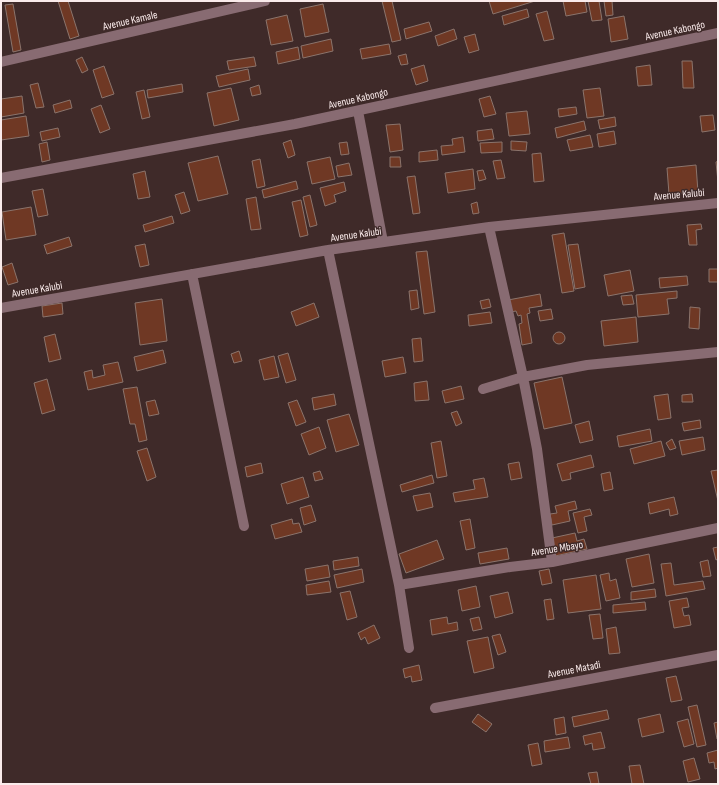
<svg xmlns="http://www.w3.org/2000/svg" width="719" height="785" font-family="'Sofia Sans Condensed',sans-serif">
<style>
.building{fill:#6f3824;stroke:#8b746c}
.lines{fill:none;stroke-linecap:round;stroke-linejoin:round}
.minor{stroke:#886b72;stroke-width:10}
.labels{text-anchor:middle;stroke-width:3;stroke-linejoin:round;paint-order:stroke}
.street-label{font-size:11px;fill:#faebeb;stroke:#3f2a29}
</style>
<rect width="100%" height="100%" fill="#3f2a29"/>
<!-- building -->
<path class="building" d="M58,1H68L79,36L70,39Z
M382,1H392L401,40L392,42Z
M489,1H535L493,14Z
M563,1H585L587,12L566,16Z
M588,1H599L602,20L592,21Z
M604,1H612L613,15L606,16Z
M13,4L21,50L13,52L5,5Z
M323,4L329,32L305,37L300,9Z
M527,9L529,17L504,25L502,16Z
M547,11L554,39L544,41L536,14Z
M287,15L293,41L271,45L266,20Z
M624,16L628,39L611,42L608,19Z
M429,22L432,31L406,39L404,29Z
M454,29L457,39L438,46L435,36Z
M475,34L479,50L469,53L464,37Z
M331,39L333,51L303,58L301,46Z
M389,44L391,54L362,59L360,49Z
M298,47L300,59L278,64L276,52Z
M406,54L408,64L401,65L398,56Z
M82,57L88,70L82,73L76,60Z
M254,57L256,66L229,70L227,61Z
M682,61H692L694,88H683Z
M424,65L428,81L416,85L411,69Z
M650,65L652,85L638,86L636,67Z
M104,66L114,94L102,98L93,70Z
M248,69L250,80L219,87L216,76Z
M38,83L44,107L36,108L30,85Z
M182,84L183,92L148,98L147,90Z
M259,85L261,94L252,96L250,88Z
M231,88L239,120L214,126L207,93Z
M600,88L604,116L587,118L583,90Z
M144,90L150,117L142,119L136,92Z
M22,96L24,113L1,117V99Z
M490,96L496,114L484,117L479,99Z
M70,100L72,108L55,113L53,105Z
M101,105L110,129L100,133L91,109Z
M576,107L577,114L559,117L558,109Z
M527,111L530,134L509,136L506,113Z
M713,115L715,130L702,132L700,116Z
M26,116L29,136L1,140V120Z
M615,117L616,126L600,129L598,120Z
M584,121L586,130L557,138L555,128Z
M400,124L403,150L390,152L386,125Z
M58,128L60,137L42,141L40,132Z
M492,129L494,139L478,141L477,131Z
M614,131L616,144L599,147L597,134Z
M590,135L593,147L570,151L567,140Z
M463,137L465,152L442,155L441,146L453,145L452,139Z
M291,140L295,155L288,158L283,143Z
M511,141L527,142L526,151L511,150Z
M47,142L50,160L42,162L39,144Z
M347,142L349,154L341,155L339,143Z
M502,142V152L481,153L480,143Z
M437,150L438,160L419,162V152Z
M541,153L544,181L534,182L532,154Z
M218,156L228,194L198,201L188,163Z
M330,157L335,179L312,184L307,162Z
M390,157H400L401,167H390Z
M260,159L265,186L257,188L252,161Z
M501,160L505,178L497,179L493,161Z
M718,161V182L716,162Z
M349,163L352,175L338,177L336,166Z
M696,165L698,192L669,194L667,168Z
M473,169L475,189L448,193L445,173Z
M483,170L486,179L479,181L477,171Z
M145,171L150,197L138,199L133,174Z
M415,176L420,213L413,214L407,177Z
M296,181L298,189L264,198L262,190Z
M344,182L346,191L334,195L336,202L325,206L320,188Z
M43,189L48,215L38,217L32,191Z
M184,192L190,211L181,214L175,195Z
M310,195L317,225L310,227L303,197Z
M256,197L261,229L251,230L246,199Z
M301,200L308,235L300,237L292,202Z
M477,202L479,213L473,214L471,204Z
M31,207L36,235L6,240L2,212Z
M172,216L174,223L145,232L143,225Z
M701,224L702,229L696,230L697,245H689L687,225Z
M564,233L574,291L562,293L552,235Z
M69,237L72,246L47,254L44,245Z
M145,244L149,265L140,267L135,246Z
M578,244L585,287L575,289L568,245Z
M427,251L435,312L424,314L416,252Z
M12,263L18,282L8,285L2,267Z
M709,269H718V282H709Z
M630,270L634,291L608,296L604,275Z
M687,276L688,285L660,288L659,278Z
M417,290L419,308L411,310L409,291Z
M677,291V298L667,299L669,314L638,317L636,295Z
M540,294L542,306L529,308L530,313L527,314L532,343L522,345L519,324L522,323L521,315L518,316L516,311L510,312L508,300Z
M632,295L634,304L623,305L621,296Z
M162,299L167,341L140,345L135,303Z
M489,299L491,307L482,309L480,301Z
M62,303L63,314L43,317L42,306Z
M314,303L319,317L296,326L291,312Z
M690,307L700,308L699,329L689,328Z
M551,309L553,319L540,321L538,311Z
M490,312L492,323L469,326L468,315Z
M636,317L638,342L604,346L601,321Z
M553 338a6 6 0 1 1 12 0a6 6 0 1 1-12 0Z
M55,334L61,359L49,362L44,337Z
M421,338L423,361L414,362L412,339Z
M163,350L166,363L137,371L134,357Z
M239,351L242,361L234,363L231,354Z
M288,353L296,380L286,383L278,356Z
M274,356L279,377L264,380L259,360Z
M403,357L406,373L385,377L382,361Z
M118,362L123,382L88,390L84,372L92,370L93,378L105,375L103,365Z
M562,377L572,423L544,429L534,383Z
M47,379L55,410L42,414L34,383Z
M427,381L429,400L415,401L414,383Z
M461,386L464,399L445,403L442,391Z
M137,387L147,440L139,442L135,424H130L123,389Z
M334,394L336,405L314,410L312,398Z
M668,394L671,418L658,420L654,396Z
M692,394L693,402H682V395Z
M155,400L159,414L149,416L146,402Z
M297,400L306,422L296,426L288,403Z
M457,411L462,423L456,426L451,413Z
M349,414L359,445L336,452L327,420Z
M700,420L701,428L684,431L682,423Z
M589,421L593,440L580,443L575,425Z
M319,427L326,448L309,455L301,434Z
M650,429L652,441L619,447L617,436Z
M703,437L705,450L682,455L679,441Z
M672,439L676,448L670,450L666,443Z
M441,441L447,476L437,478L431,443Z
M661,441L665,456L634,464L630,449Z
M147,448L156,477L147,481L137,451Z
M591,455L594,467L570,473L571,479L562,481L557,464Z
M519,462L522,478L511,480L508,464Z
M261,463L263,473L247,477L245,467Z
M718,470V501L711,471Z
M320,471L323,479L315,481L313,473Z
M610,472L613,489L604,491L601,474Z
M432,475L434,483L402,492L400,485Z
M303,477L309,497L287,504L281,484Z
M484,478L488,497L455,502L453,493L475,489L473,480Z
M430,493L433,507L417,511L413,496Z
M674,497L678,514L670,516L669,509L650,514L648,503Z
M575,501L577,509L568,511L570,521L552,525L550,514L557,513L555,506Z
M311,505L316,521L304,525L300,508Z
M590,509L592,515L584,517L587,531L578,533L573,513Z
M292,519L293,524L299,523L302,532L275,539L271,525Z
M470,519L475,548L466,550L460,521Z
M575,533L577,541L584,539L587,549L555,556L552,538Z
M437,540L444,559L406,573L399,554Z
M718,547V559L716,560L713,548Z
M507,548L509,559L480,564L478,553Z
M649,554L654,583L632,587L626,559Z
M358,557L359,566L334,570L333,561Z
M708,560L711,576L703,577L700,562Z
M671,563L674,585L703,581L705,589L666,596L661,564Z
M328,565L330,577L307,581L305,569Z
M362,569L364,582L337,588L334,575Z
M549,569L552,583L542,585L539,571Z
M609,573L610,581L616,579L620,598L606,601L600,575Z
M596,575L601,609L568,613L563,580Z
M329,581L331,592L307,595L306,585Z
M476,586L480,607L462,611L458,590Z
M655,589L656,597L631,600V592Z
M350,591L357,617L347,620L340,593Z
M508,592L513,613L495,618L490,596Z
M687,598L689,607L682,608L684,616L689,615L691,625L674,628L669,601Z
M551,599L554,619L547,620L544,600Z
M645,602L646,610L613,613V605Z
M600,614L603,638L593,639L589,615Z
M447,617L448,624L457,622L458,630L432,635L430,620Z
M479,617L482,629L473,631L470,619Z
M374,625L380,638L368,644L365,637L361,640L358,633Z
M616,627L620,653L609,654L606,629Z
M500,634L506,652L498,655L492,636Z
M488,637L494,668L474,673L467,641Z
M419,665L422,680L412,682L411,676L405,678L403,669Z
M676,676L682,700L671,702L666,678Z
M697,705L706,745L697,747L688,707Z
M607,710L609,719L574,727L572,717Z
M478,714L492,724L486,732L472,722Z
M660,714L664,732L642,737L638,719Z
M564,717L566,733L556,735L554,719Z
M688,719L694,744L684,747L677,722Z
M718,722V739H717L714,723Z
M601,732L605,748L593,750L592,743L585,745L583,736Z
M568,737L570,748L545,752L544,741Z
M538,743L542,764L532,766L528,745Z
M718,750V768L715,769L714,762L709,763L707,753Z
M694,758L700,779L688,782L683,761Z
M640,765L644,784H632L629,766Z
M597,772L599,784H591L588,773Z"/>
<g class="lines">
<!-- minor -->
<path class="minor" d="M1,62L265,1
M358,111L383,242
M1,178L295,124L718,33
M489,227L523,377L537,449L552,562
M328,250L399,585L409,648
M192,274L244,526
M1,308L328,250L489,227L718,203
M483,389L523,377L587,365L718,352
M399,585L510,567L552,562L718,528
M435,708L718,655"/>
</g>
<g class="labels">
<!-- street labels -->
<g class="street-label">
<text transform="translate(130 20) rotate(-13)" y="4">Avenue Kamale</text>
<text transform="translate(675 30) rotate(-12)" y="4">Avenue Kabongo</text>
<text transform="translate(358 98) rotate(-13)" y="4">Avenue Kabongo</text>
<text transform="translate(679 194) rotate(-5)" y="4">Avenue Kalubi</text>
<text transform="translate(356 234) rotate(-8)" y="4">Avenue Kalubi</text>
<text transform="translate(37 289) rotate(-10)" y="4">Avenue Kalubi</text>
<text transform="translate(557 548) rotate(-9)" y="4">Avenue Mbayo</text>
<text transform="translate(574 669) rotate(-11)" y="4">Avenue Matadi</text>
</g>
</g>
<!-- border -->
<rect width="719" height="785" fill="none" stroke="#faebeb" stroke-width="4"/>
</svg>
